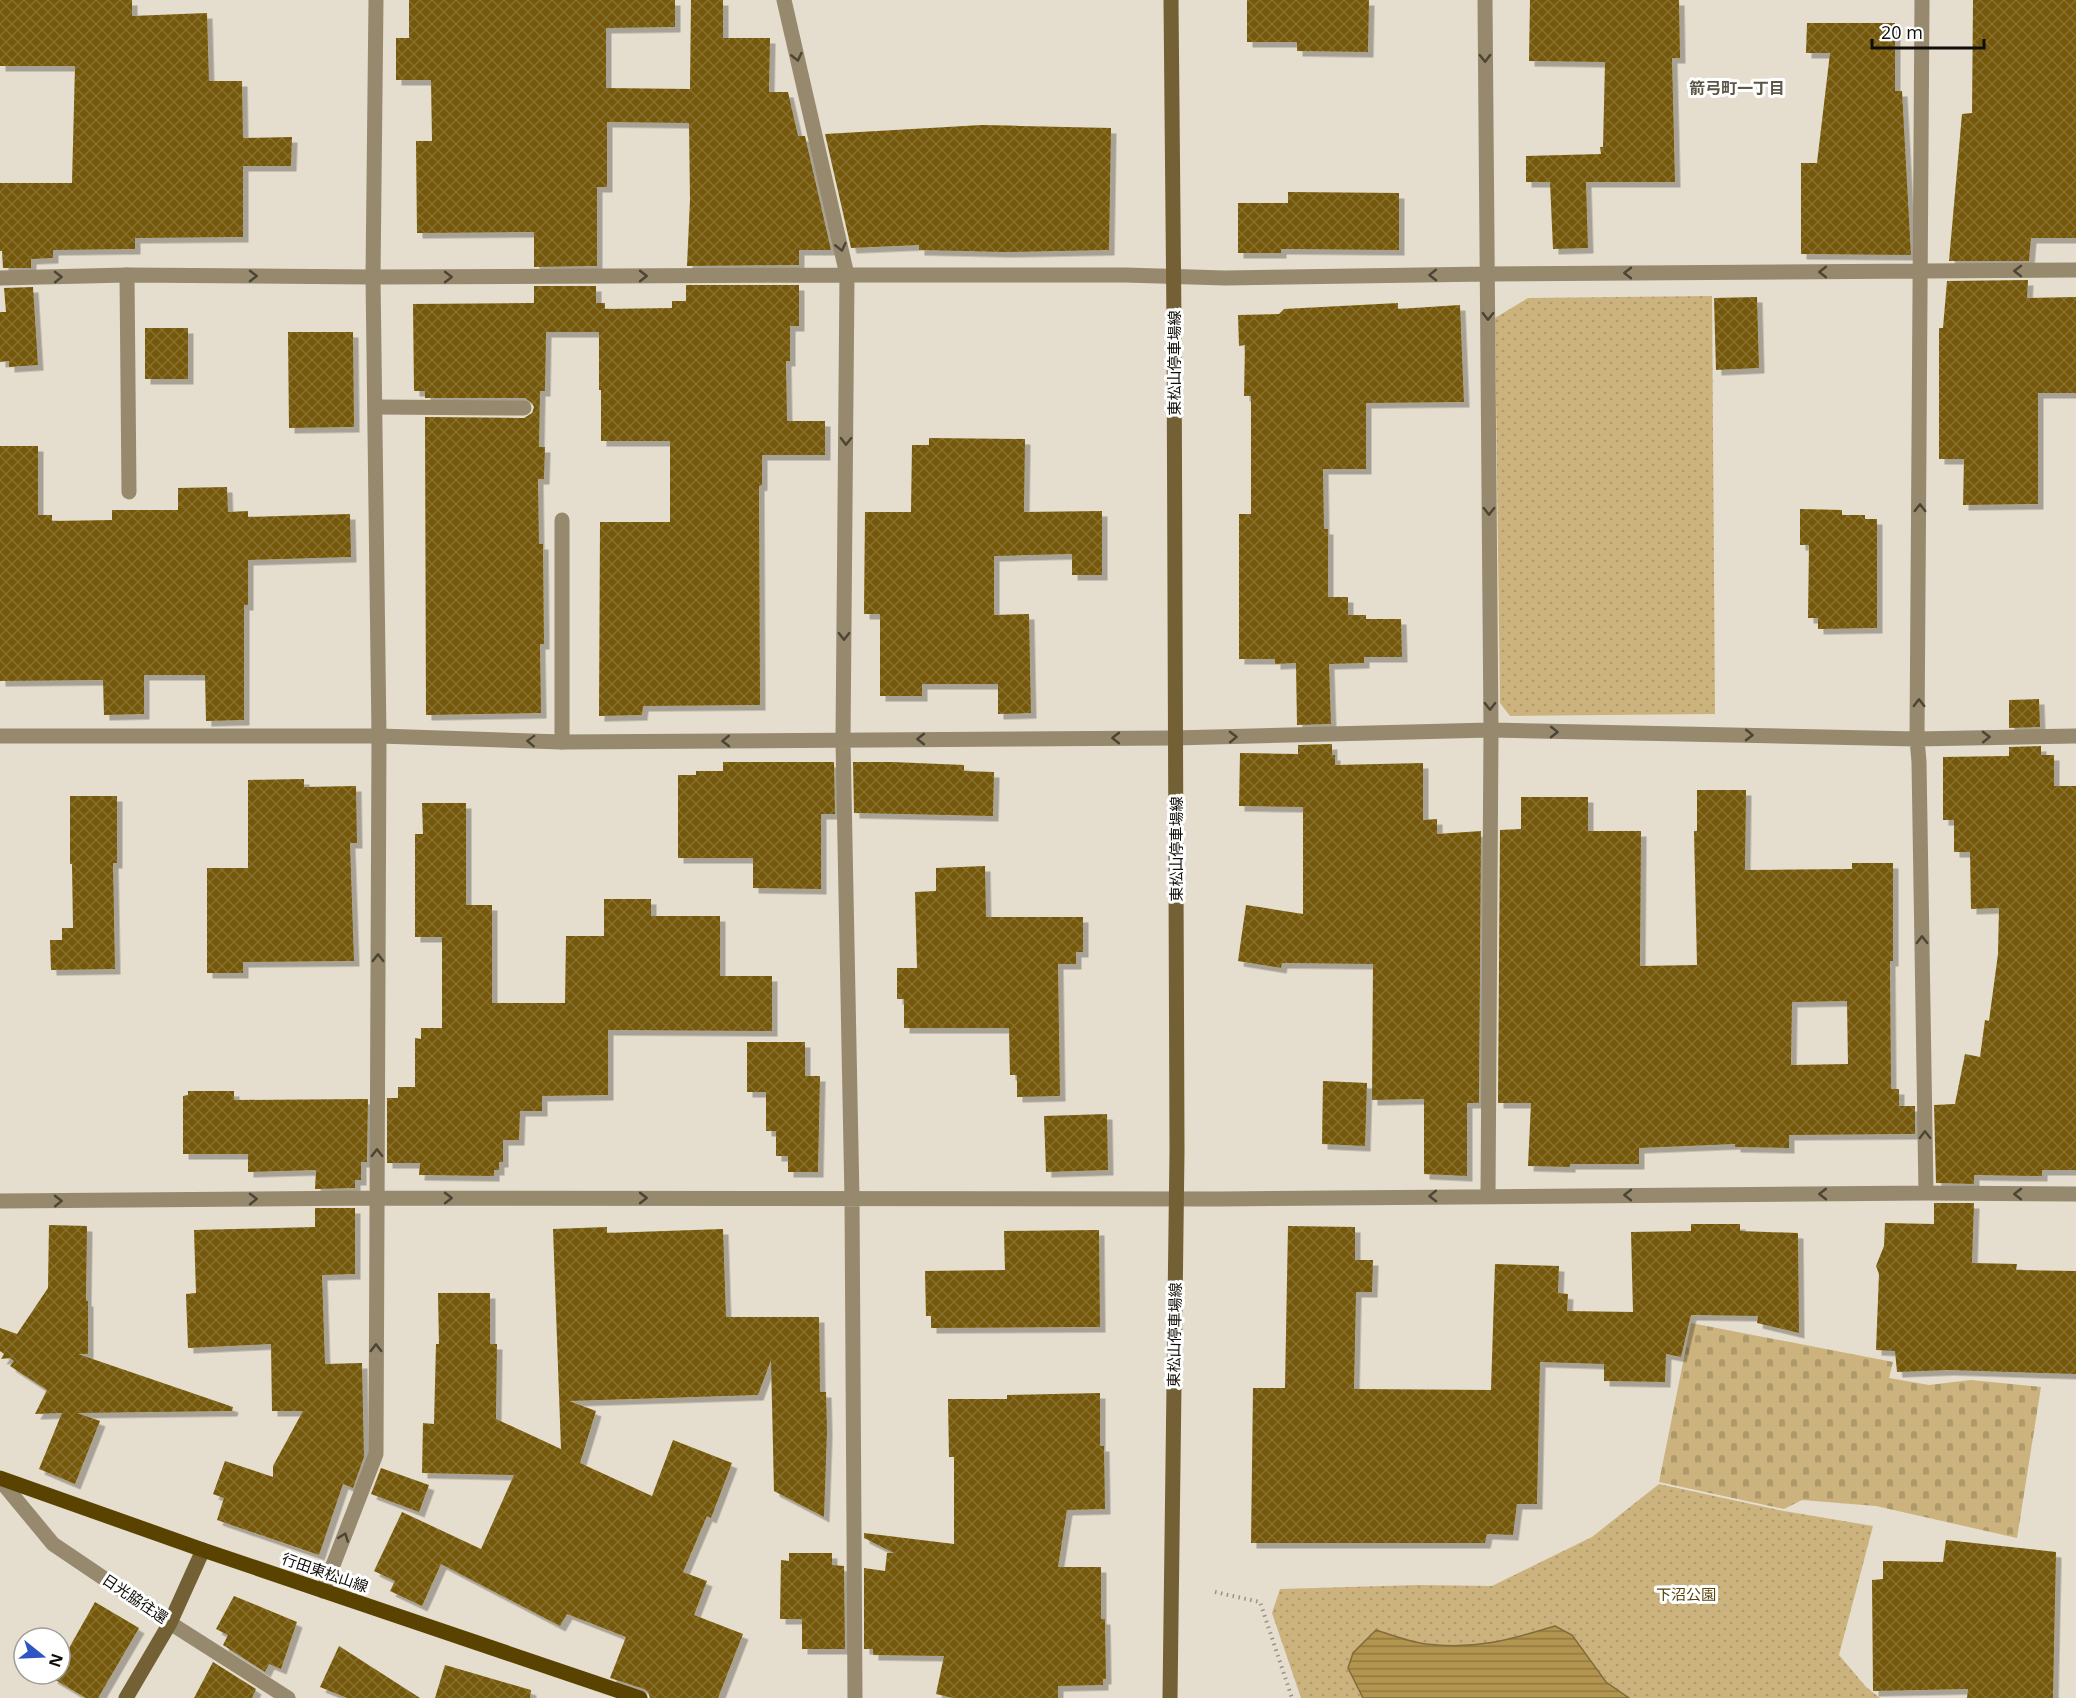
<svg xmlns="http://www.w3.org/2000/svg" width="2076" height="1698" font-family="'Open Sans','Noto Sans JP',sans-serif">
<style>
.cemetery{fill:url(#cemetery-stones)}
.park{fill:url(#park-dots)}
.water{fill:url(#water-rules);stroke:#826c3a;stroke-width:1.5}
.building{fill:url(#building-cross-hatch);fill-rule:evenodd;filter:url(#shadow)}
.lines{fill:none;stroke-linecap:round;stroke-linejoin:round}
.path{stroke:#989386;stroke-width:4;stroke-dasharray:1.5 4.5;stroke-linecap:butt}
.lane{stroke:#96896d;stroke-width:15}
.street{stroke:#96896d;stroke-width:15}
.secondary{stroke:#736035;stroke-width:15}
.primary{stroke:#5a4300;stroke-width:15}
.oneway{stroke:#4c4535}
.labels{text-anchor:middle;stroke-width:6;stroke-linejoin:round;paint-order:stroke}
.street-label{font-size:15px;fill:#0f0d07;stroke:#fff}
.park-label{font-size:15px;fill:#59430b;stroke:#fff}
.neighbourhood-label{font-size:16px;font-weight:bold;fill:#5d5647;stroke:#fff}
</style>
<defs>
<pattern id="cemetery-stones" width="16" height="16" patternUnits="userSpaceOnUse" patternTransform="scale(1.5)"><rect width="16" height="16" fill="#ccb37e"/><path d="M2 7V4a2 2 0 0 1 4 0v3zM10 15v-3a2 2 0 0 1 4 0v3z" fill="#ae996b"/></pattern>
<pattern id="park-dots" width="8" height="8" patternUnits="userSpaceOnUse" patternTransform="scale(1.5)"><rect width="8" height="8" fill="#ccb37e"/><path d="M2 2h.1M6 6h.1" fill="none" stroke="#ae996b" stroke-width="1.8" stroke-linecap="round"/></pattern>
<pattern id="water-rules" width="6" height="5" patternUnits="userSpaceOnUse" patternTransform="scale(1.5)"><rect width="6" height="5" fill="#b49550"/><path d="M0 2.5h6" fill="none" stroke="#917840"/></pattern>
<pattern id="building-cross-hatch" width="8" height="8" patternUnits="userSpaceOnUse" patternTransform="scale(1.5)"><rect width="8" height="8" fill="#765907"/><path d="M0 0l8 8M0 8l8-8" fill="none" stroke="#867032"/></pattern>
<filter id="shadow"><feDropShadow dx="5.5" dy="5.5" stdDeviation="0" flood-color="#0004"/></filter>
</defs>
<rect width="100%" height="100%" fill="#e5ddcd"/>
<!-- cemetery -->
<path class="cemetery" d="M1691,1323L1893,1362L1889,1378L1929,1385L1971,1380L2041,1387L2017,1538L1876,1506L1802,1500L1784,1509L1659,1482Z"/>
<!-- park -->
<path class="park" d="M1712,296L1715,714L1510,716L1500,703L1495,318L1528,298Z
M1659,1484L1784,1511L1873,1526L1839,1655L1866,1687L1880,1698H1301L1272,1613L1280,1589L1419,1585L1492,1586L1592,1537Z"/>
<!-- water -->
<path class="water" d="M1555,1626L1572,1635L1606,1682L1629,1698H1363L1348,1668L1353,1653L1376,1630C1392,1635 1409,1642 1426,1644C1474,1650 1509,1640 1555,1626Z"/>
<!-- building -->
<path class="building" d="M0,0H132V16L207,13L209,81H242L243,138L292,137L291,166H243V237L135,238V249L53,250V258L31,259V268H3L2,251H0V183H72L75,66H0Z
M409,0H675V27L606,28V88L690,89L691,0H723V38H770L769,92H788L798,136H805L831,250H799V265L687,266L690,200L689,123L607,122V187H597V266L534,267V232L417,233L416,141H432L431,80H396V38H409Z
M1247,0H1369L1368,52L1297,51V42H1247Z
M1530,0H1679L1680,58H1672L1675,182H1586L1588,248L1553,249L1550,182H1526V156L1601,154L1600,147H1603L1605,62L1529,61Z
M1973,0H2076V238H2031L2029,261H1949L1962,114L1972,113Z
M1807,23H1895V91H1902L1911,255L1801,254V163H1817L1830,53H1806Z
M982,125L1111,128L1109,250L1005,252L919,250V245L851,248L825,134Z
M1288,192L1399,193V250L1281,249V253H1238V203H1288Z
M2028,280L2027,298L2076,297V393H2038V504L1963,505L1964,459H1939V328H1943L1947,281Z
M686,285H799V326H790V361H786L787,421H825V455H762V485L759,486L760,705L643,706L642,715L599,716L600,522H670V441H601V390H599V332H546L545,391H540L539,447H545L544,479H538L539,544H543L544,644H540L541,713L426,715L425,417L524,418L532,413L534,407L532,403L525,398H425V391H414L413,304L534,303V286H596V303H605V309L672,308V301H686Z
M33,287L38,365L9,367V361L0,362V312H6L4,288Z
M1757,297L1759,368L1716,370L1714,298Z
M1398,303V309L1460,305L1464,402L1366,403V469H1323L1324,529H1328V597H1348V615H1366V619H1401L1402,657H1364V663L1329,664L1331,724L1297,725L1296,663L1275,664V659H1239V514H1251V396H1244L1245,345L1239,346L1238,315L1279,314L1284,309Z
M145,328H188V379H145Z
M288,332H353L354,427L289,428Z
M929,438L1025,439L1024,512L1102,511V575H1072V554L994,556V615L1029,614L1031,713L998,714V684H922V696H880V614H864L865,512H911L912,445H929Z
M0,446H38V515H52V521L112,520V510H178V488L227,487L228,512L248,511V517L350,514L351,557L248,560V605H244V720L206,721L205,675H144V714L104,715L103,680L0,681Z
M1800,509L1842,510V515H1865V519H1877V628L1818,629V618H1808L1809,545H1800Z
M2039,699L2040,727L2009,728V700Z
M1332,744V755H1335V765L1423,763V820L1437,819V834L1481,831L1479,1103H1467V1176L1424,1174V1099L1372,1100L1373,964L1282,963L1281,968L1238,961L1246,905L1303,914V807L1239,806L1240,753L1298,754V745Z
M2041,746V755H2054V786H2076V1170H2042V1176L1974,1175V1184L1936,1183L1934,1105L1955,1104L1965,1054L1980,1057L1985,1020L1989,1021L1998,954L1999,908L1971,909L1970,852H1954V820H1943V757L2009,756V747Z
M723,762H834L835,814H821V889L753,888V858H678V775H696V771H723Z
M853,762H892L964,765V771L994,772L993,816L854,813Z
M304,779V787L356,786L357,843H350L354,961L243,962V973H207V868H248V780Z
M1697,790H1746L1745,870L1852,869V863H1893V961H1890L1891,1089H1899V1106H1915V1134L1789,1135V1148L1735,1147V1144L1639,1148V1164H1570V1167L1528,1166L1531,1103H1498L1500,830L1521,829V797H1588V831H1641L1640,966L1697,965L1694,831H1697ZM1847,1001L1848,1064L1791,1065L1792,1002Z
M70,796H117V863H113L115,969L51,970L50,940H62V928H73L72,864H70Z
M422,803H466V905H492V1003H565L566,936H604V899H651V916H720V976H772V1031L608,1030V1095L542,1096V1111H520L519,1140H503V1162H499V1170H494V1176L419,1175L420,1163H387V1098H398V1087H415V1038L421,1039V1028H442V937H415V834H423Z
M985,866L986,917H1083V952H1076V964H1058L1060,1096L1017,1097V1075H1010L1009,1028H904V999H897V968H917L915,892L936,891V868Z
M747,1042H805V1076H820L818,1172H788V1156H776V1131H766V1092H747Z
M1323,1081L1367,1083L1365,1146L1322,1144Z
M188,1091H234V1100L368,1099L367,1162H361V1180H355V1188L315,1189L316,1170L248,1172V1154H183V1096L188,1095Z
M1107,1114L1108,1170L1046,1172L1044,1116Z
M1934,1203H1974L1972,1263L2017,1264L2016,1270L2076,1271V1374L1949,1370L1897,1372L1895,1351L1876,1350L1879,1274L1876,1266L1884,1246L1885,1223L1934,1224Z
M315,1208H355V1274L322,1275L325,1364L362,1363L364,1457L353,1488L343,1484L319,1555L217,1520L224,1498L213,1494L225,1461L273,1477V1466L303,1411H272L271,1344L188,1348L186,1294L196,1293L194,1230L315,1227Z
M1691,1224H1740V1231L1798,1233L1799,1333L1757,1323L1758,1316L1691,1315L1681,1357L1666,1354L1665,1382L1604,1381V1364L1540,1362L1537,1504H1517L1513,1535L1487,1534L1485,1543H1251L1253,1388H1285L1288,1226L1355,1227V1260H1373L1372,1292H1356L1354,1389L1491,1390L1495,1264L1559,1266L1558,1293L1568,1294L1567,1311L1633,1312L1631,1232L1691,1231Z
M49,1225L87,1226L86,1301H88V1354H78L233,1407L232,1411L77,1413L100,1421L75,1484L39,1469L62,1413L35,1414L47,1390L10,1366L14,1361L10,1358L1,1359L4,1354L0,1351V1328L17,1334L48,1288Z
M607,1227V1233L723,1229L726,1317H819L820,1392H826L827,1431L824,1517L774,1491L771,1360L758,1395L569,1401L596,1411L580,1463L652,1496L673,1440L732,1463L711,1518L707,1516L683,1572L707,1581L694,1615L743,1634L718,1698H650L648,1692L644,1689L610,1678L626,1637L567,1614L560,1626L441,1564L422,1606L390,1591L395,1581L374,1571L402,1512L481,1549L514,1475L422,1473L423,1423L434,1424L436,1344H439L438,1293H490V1344H497L496,1419L561,1449L553,1229Z
M1099,1230L1100,1327L931,1328V1316H926L925,1271L1005,1270L1004,1231Z
M1100,1393V1446H1104L1105,1509L1067,1510L1058,1567H1101V1619H1105L1106,1679H1103V1685L1058,1686V1698H953L936,1694L944,1656L873,1655V1649H864V1568L885,1571L887,1553H894L864,1538V1533L954,1544V1457H949L948,1399H1007V1395Z
M381,1468L429,1485L419,1512L371,1494Z
M1946,1540L2056,1552L2053,1698H1967L1968,1689L1873,1691L1872,1580L1883,1579V1561L1943,1562Z
M789,1553H832V1565L844,1566L845,1649H802V1619H780L781,1560L789,1561Z
M234,1596L297,1622L281,1669L269,1664L265,1672L223,1645L228,1635L216,1629Z
M95,1602L139,1628L98,1698H86L52,1678L54,1674H60V1664Z
M339,1646L420,1698H347L320,1687Z
M213,1662L256,1689L252,1698H194Z
M445,1665L531,1690L530,1698H435Z"/>
<g class="lines">
<!-- path -->
<path class="path" d="M1215,1592L1260,1602L1292,1698"/>
<!-- lane -->
<path class="lane" d="M127,275L129,492
M376,407L524,408
M562,520V742"/>
<!-- street -->
<path class="street" d="M784,0L847,275L843,740L852,1199L855,1698
M1485,0L1491,730L1488,1196
M1922,0L1917,739L1919,762L1926,1193
M0,278L127,275L373,277L847,275H1125L1225,278L1488,274L2076,270
M0,736H379L562,742L1174,738L1491,730L1917,739L2076,736
M0,1201L377,1198L1220,1199L1926,1193L2076,1194
M0,1480L53,1544L170,1623L288,1698
M323,1591L376,1454L379,736L373,277L376,0"/>
<!-- secondary -->
<path class="secondary" d="M126,1698L170,1623L203,1550
M1170,1698L1177,1151L1174,325L1171,0"/>
<!-- primary -->
<path class="primary" d="M0,1478L203,1550L640,1698"/>
</g>
<!-- one-way arrows -->
<defs><path id="oneway-chevron" d="M-2-3.5L2.5 0L-2 3.5" fill="none" stroke-width="1.6" stroke-linecap="round" stroke-linejoin="round" transform="scale(1.5)"/></defs>
<g class="oneway">
<use href="#oneway-chevron" transform="translate(797 57) rotate(77)"/>
<use href="#oneway-chevron" transform="translate(1485 58) rotate(89)"/>
<use href="#oneway-chevron" transform="translate(841 247) rotate(77)"/>
<use href="#oneway-chevron" transform="translate(2018 271) rotate(180)"/>
<use href="#oneway-chevron" transform="translate(1823 272) rotate(180)"/>
<use href="#oneway-chevron" transform="translate(1628 273) rotate(180)"/>
<use href="#oneway-chevron" transform="translate(1433 275) rotate(179)"/>
<use href="#oneway-chevron" transform="translate(253 276)"/>
<use href="#oneway-chevron" transform="translate(643 276)"/>
<use href="#oneway-chevron" transform="translate(58 277) rotate(-1)"/>
<use href="#oneway-chevron" transform="translate(448 277)"/>
<use href="#oneway-chevron" transform="translate(1488 316) rotate(90)"/>
<use href="#oneway-chevron" transform="translate(846 441) rotate(91)"/>
<use href="#oneway-chevron" transform="translate(1920 508) rotate(-90)"/>
<use href="#oneway-chevron" transform="translate(1489 511) rotate(90)"/>
<use href="#oneway-chevron" transform="translate(844 636) rotate(91)"/>
<use href="#oneway-chevron" transform="translate(1919 703) rotate(-90)"/>
<use href="#oneway-chevron" transform="translate(1490 706) rotate(90)"/>
<use href="#oneway-chevron" transform="translate(1554 732) rotate(1)"/>
<use href="#oneway-chevron" transform="translate(1749 735) rotate(1)"/>
<use href="#oneway-chevron" transform="translate(1233 737) rotate(-1)"/>
<use href="#oneway-chevron" transform="translate(1986 737) rotate(-1)"/>
<use href="#oneway-chevron" transform="translate(1116 738) rotate(180)"/>
<use href="#oneway-chevron" transform="translate(921 739) rotate(180)"/>
<use href="#oneway-chevron" transform="translate(531 741) rotate(-178)"/>
<use href="#oneway-chevron" transform="translate(726 741) rotate(179)"/>
<use href="#oneway-chevron" transform="translate(1922 940) rotate(-91)"/>
<use href="#oneway-chevron" transform="translate(378 958) rotate(-90)"/>
<use href="#oneway-chevron" transform="translate(1925 1135) rotate(-91)"/>
<use href="#oneway-chevron" transform="translate(377 1153) rotate(-90)"/>
<use href="#oneway-chevron" transform="translate(1823 1194) rotate(180)"/>
<use href="#oneway-chevron" transform="translate(2018 1194) rotate(-180)"/>
<use href="#oneway-chevron" transform="translate(1628 1195) rotate(180)"/>
<use href="#oneway-chevron" transform="translate(1433 1196) rotate(179)"/>
<use href="#oneway-chevron" transform="translate(448 1198)"/>
<use href="#oneway-chevron" transform="translate(643 1198)"/>
<use href="#oneway-chevron" transform="translate(253 1199) rotate(-1)"/>
<use href="#oneway-chevron" transform="translate(58 1201) rotate(-1)"/>
<use href="#oneway-chevron" transform="translate(376 1348) rotate(-90)"/>
<use href="#oneway-chevron" transform="translate(344 1537) rotate(-69)"/>
</g>
<g class="labels">
<!-- street labels -->
<g class="street-label">
<text transform="translate(1175 363) rotate(-90)" y="5">東松山停車場線</text>
<text transform="translate(1177 849) rotate(-90)" y="5">東松山停車場線</text>
<text transform="translate(1175 1335) rotate(-89)" y="5">東松山停車場線</text>
<text transform="translate(325 1573) rotate(19)" y="5">行田東松山線</text>
<text transform="translate(135 1599) rotate(34)" y="5">日光脇往還</text>
</g>
<!-- park labels -->
<g class="park-label">
<text x="1686" y="1600">下沼公園</text>
</g>
<!-- neighbourhood labels -->
<g class="neighbourhood-label">
<text x="1737" y="94">箭弓町一丁目</text>
</g>
</g>
<!-- north arrow -->
<g transform="translate(42 1656) rotate(108)"><circle r="28" fill="#ffffff" stroke="#9f9e9c" stroke-width="1.5"/>
<path d="M0-4.5L10 22L0 15L-10 22Z" fill="#2f55c5"/>
<text y="-9" font-size="16" font-weight="bold" text-anchor="middle" fill="#0f0d07">N</text>
</g>
<!-- scale -->
<path d="M1872 39v9h112v-9" fill="none" stroke="#0f0d07" stroke-width="3"/>
<text x="1881" y="39" font-size="18" fill="#0f0d07" stroke="#ffffff" stroke-width="4.5" paint-order="stroke">20 m</text>
</svg>
